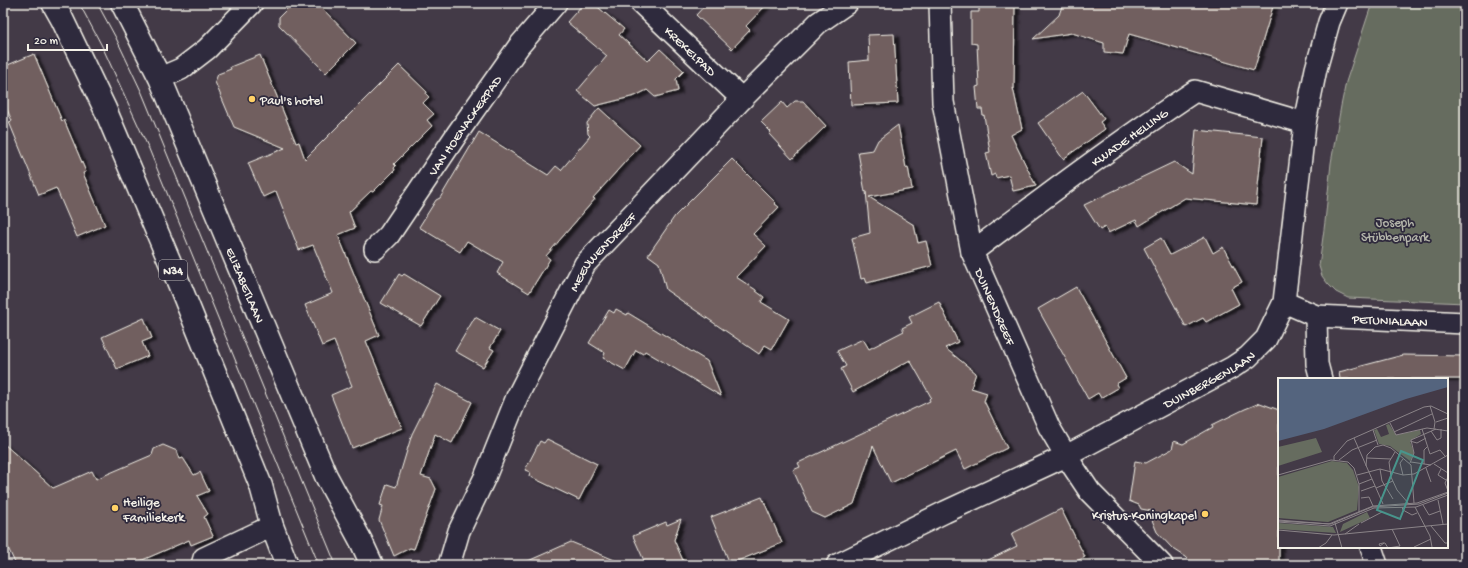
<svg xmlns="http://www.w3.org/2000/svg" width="1468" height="568" font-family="'Gochi Hand',sans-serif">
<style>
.green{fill:#666c5f;stroke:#adaea4}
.building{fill:#715f5e;stroke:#f4f1e8;filter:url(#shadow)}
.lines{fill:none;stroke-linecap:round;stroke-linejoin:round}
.minor-casing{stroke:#f4f1e8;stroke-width:24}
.primary-casing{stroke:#f4f1e8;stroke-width:25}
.minor{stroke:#2f2a3d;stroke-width:21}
.primary{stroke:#2f2a3d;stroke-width:22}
.tram{stroke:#f4f1e8;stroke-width:1}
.poi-dot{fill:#ffd166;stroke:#2f2a3d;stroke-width:1.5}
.labels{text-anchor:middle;stroke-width:3.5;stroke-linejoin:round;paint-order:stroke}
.shield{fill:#2f2a3d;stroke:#b9b5b5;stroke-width:1}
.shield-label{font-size:12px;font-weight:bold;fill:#f4f1e8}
.street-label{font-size:13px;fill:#f4f1e8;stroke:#2f2a3d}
.poi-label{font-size:13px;fill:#f4f1e8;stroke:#2f2a3d;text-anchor:start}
.park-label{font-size:13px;fill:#b4b5aa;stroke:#2f2a3d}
.inset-road{fill:none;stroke:#8a8387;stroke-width:1}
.view{fill:#48958c;fill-opacity:0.15;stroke:#48958c;stroke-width:2}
.inset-edge{fill:none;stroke:#f4f1e8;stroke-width:2}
</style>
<defs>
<filter id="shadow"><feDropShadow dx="4.5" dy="2.5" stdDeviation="1" flood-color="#0009"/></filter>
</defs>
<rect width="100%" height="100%" fill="#433a47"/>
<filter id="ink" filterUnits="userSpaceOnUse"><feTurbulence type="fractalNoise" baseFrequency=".025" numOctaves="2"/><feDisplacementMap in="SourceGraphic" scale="8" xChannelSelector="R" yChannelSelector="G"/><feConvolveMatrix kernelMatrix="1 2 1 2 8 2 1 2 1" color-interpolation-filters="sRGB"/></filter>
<g filter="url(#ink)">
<!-- green -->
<path class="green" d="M1372,3H1465V303L1348,298L1336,292L1328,284L1322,276L1319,266L1325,222L1331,163L1341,106L1346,82Z"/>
<!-- building -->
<path class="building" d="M293,3H317L356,43L326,73L279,25V17Z
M584,3H593L624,29L619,35L648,61L660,49L684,71L676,79L678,91L655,97L647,90L635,96L595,106L577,91L607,56L567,22Z
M707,3H768L746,26L750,30L732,49L696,15Z
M1063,3H1274L1254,70L1129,34L1123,54L1104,52V43L1072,33L1033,39L1059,15Z
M979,4L1015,5L1014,89L1013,88L1022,129L1011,135L1036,186L1013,191L1009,175L996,178L995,174L991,176L986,153L990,152L984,115L983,116L982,109H978L976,87L979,86L977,44L971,43V12H979Z
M894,34L898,103L851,105L849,62L869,60L868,35Z
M34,54L62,121L64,120L86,172L83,173L105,225L77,237L56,188L39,195L9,122L12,121L3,100V67Z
M260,55L296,143L299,142L305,159L399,65L427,92L426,94L429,97L423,103L434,114L427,120L432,126L394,164L396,166L394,168L395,170L373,192L371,191L349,212L355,228L338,235L379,335L366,341L402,428L352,448L331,395L352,386L334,341L322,346L305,305L333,293L313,245L299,250L276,191L263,197L248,163L285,148L234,127L215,82L218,74L231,69L230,67Z
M1083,91L1104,119L1100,122L1105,129L1063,159L1038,123Z
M795,101H803L826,126L792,159L769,134L771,132L761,122L782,102L787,108Z
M599,108L640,145L593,198L595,199L546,256L550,259L529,293L497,273L503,262L467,241L460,252L419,227L436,200L440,198L479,132L548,175L556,166L561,170L590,136L588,134L587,123Z
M898,125L906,168L908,167L912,189L869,197L914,225L918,243L926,241L932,266L867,283L865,278L861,279L852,238L870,233L866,191L865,192L858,152L873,150L878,140Z
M1196,130L1263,137L1256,205L1185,198L1139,226L1136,220L1108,233L1105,227L1100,230L1084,205L1174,162L1192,174Z
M732,159L776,203L775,204L779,207L753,234L766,246L736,277L756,290V291L764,297L761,302L789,319L772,349L765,345L759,354L666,290L659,263L648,255L675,216Z
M1205,237L1213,253L1223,247L1242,282L1231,288L1239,304L1206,322L1203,318L1186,327L1144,248L1161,238L1170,255Z
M399,274L402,276L404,274L440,296L421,326L381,303Z
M1076,287L1126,378L1116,384L1118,388L1101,398L1098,393L1088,399L1038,309Z
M939,302L958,342L945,348L976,373L971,388L987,393L984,401L1007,448L965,469L956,451L891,483L873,446L854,504L825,518L812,512L793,470L800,467L798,463L930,401L929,399L931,397L910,360L853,392L841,369L846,366L837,351L863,339L869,349L904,331L902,328L912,323L909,317Z
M616,309L627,315L628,313L707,361L721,396L645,351L643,354L636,350L625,370L603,358L605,353L589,343L609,310L614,313Z
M475,317L500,331L490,348L494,350L483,367L455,351Z
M144,318L152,338L142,342L148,356L117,369L102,337Z
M1403,355L1465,356V379H1340L1339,372Z
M437,384L472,402L452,443L435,434L421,476L431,479L436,489L428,511L414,549L410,548L394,556L379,520L383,506L380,505L387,484L396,487L412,434Z
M1260,403L1279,410V565H1194L1186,557L1172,548L1157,532L1152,520V511L1141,509L1139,505L1129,501L1135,461L1146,463L1172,449L1174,441L1183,444L1213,427L1212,425L1245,409Z
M547,439L597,464L579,500L529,476L530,472L525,470L540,441L544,443Z
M3,443L53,488L92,471L96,479L152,455L154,449L163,445L177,451L180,459L183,458L194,475L200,472L209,491L197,496L208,514L204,517L213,536L191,545L189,540L131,565H16L3,537Z
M762,497L782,543L730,564L711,517Z
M1061,509L1085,557L1069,565H978L1017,546L1011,534Z
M681,519L674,540L685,565H646L633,536L666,522L667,525Z
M571,542L624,564V565H519Z"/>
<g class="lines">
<!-- minor casing -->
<g class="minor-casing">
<g id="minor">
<path id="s1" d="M641,3L742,99"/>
<path id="s2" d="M940,3L943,102L972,252L1049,427L1066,456L1090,492L1162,565"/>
<path d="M160,78L181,69L207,49L252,3"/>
<path id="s3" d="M375,249L389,235L457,134L519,46L556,3"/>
<path id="s4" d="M972,252C1045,197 1118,142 1195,91L1305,123"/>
<path id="s5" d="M1284,302L1316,316L1465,323"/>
<path d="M1316,316L1317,364L1321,379"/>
<path d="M1371,547L1377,565"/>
<path d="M202,565L204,558L272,526"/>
<path id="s6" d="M449,565L459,531L485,477L517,397L585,264L742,99L818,23L847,3"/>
<path id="s7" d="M837,565L945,512L1066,456L1233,367L1248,357L1266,339L1284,302L1305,123L1316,69L1329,22L1337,3"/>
</g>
</g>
<!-- primary casing -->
<g class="primary-casing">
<g id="primary">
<path d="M53,3L62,19L105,109L180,286L261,486L272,526L287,565"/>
<path id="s8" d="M122,3L160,78L326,476L361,541L372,565"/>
</g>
</g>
<!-- minor -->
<use href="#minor" class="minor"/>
<!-- primary -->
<use href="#primary" class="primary"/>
<!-- tram -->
<path class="tram" d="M79,3L102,46L149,149L319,565
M97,3L116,38L142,93L336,565"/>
</g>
</g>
<!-- markers -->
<g class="poi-dot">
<circle cx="252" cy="99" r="4"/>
<circle cx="115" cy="508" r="4"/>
<circle cx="1205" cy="514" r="4"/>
</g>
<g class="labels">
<!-- shield labels -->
<rect class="shield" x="159" y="260" width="28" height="20" rx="3"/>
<g class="shield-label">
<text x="173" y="274">N34</text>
</g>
<!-- street labels -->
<g class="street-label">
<text dy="5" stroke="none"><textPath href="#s1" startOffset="69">KREKELPAD</textPath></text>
<text dy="5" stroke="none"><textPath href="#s3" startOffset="153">VAN HOENACKERPAD</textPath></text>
<text dy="5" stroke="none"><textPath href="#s4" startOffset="195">KWADE HELLING</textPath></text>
<text dy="5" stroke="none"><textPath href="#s6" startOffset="351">MEEUWENDREEF</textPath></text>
<text dy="5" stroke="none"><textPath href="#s8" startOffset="308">ELIZABETLAAN</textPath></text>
<text dy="5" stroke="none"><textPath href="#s2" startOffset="311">DUINENDREEF</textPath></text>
<text dy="5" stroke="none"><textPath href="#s5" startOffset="109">PETUNIALAAN</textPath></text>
<text dy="5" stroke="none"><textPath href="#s7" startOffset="416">DUINBERGENLAAN</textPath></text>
</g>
<!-- poi labels -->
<g class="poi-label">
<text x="260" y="104">Paul's hotel</text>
<text x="123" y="506">Heilige<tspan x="123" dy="15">Familiekerk</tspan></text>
<text x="1197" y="519" text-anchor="end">Kristus-Koningkapel</text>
</g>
<!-- park labels -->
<g class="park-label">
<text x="1395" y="226">Joseph<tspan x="1395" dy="15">Stübbenpark</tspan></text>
</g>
</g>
<!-- overview -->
<g transform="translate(1278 378)">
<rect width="170" height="170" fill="#433a47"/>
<path d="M111,46L118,57L142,52L143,56L132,63L136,75L132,83L112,68L101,66L96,52L99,51L103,59L111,56L108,47ZM38,60L44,74L0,88V69ZM54,83L69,85L75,92L81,109L79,132L50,144L0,140V99ZM89,134L92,140L62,154L65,146ZM0,145L55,149L58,155L0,151Z" fill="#666c5f"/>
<path d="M0,0H170V9L128,21L46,51L0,63Z" fill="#54647e"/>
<path class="inset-road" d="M152,28L157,44L156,51M158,44L170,40M112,45L118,57L149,50L170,53M144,51L152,76L162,72L167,78M95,52L100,67M153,53L159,62L163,60V51M116,54L154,36M76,60L105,126M132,63L139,65L148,60M117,74L111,84L113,99L119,112L131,126M89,80L113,81M56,82V78L69,63L146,29L153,28L170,36M61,82L74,72L99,62M133,84L153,87M132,85L136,75L133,62L158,51M146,86V72L149,69M156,86L170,95M88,88L89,77L97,69L105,67L113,70L133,87L136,125M148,90L153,104M102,91L104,103L115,121M163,91L160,97L168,102M0,97L53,82L70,84L76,90L81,106V134M79,97L102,91L125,97L136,96L170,77M125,97L122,85L125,81M170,99L167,105L170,113M81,106L94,101M98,110L115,103M83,113L97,108M83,120L91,119L95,128M160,122L165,146M145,127L151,137L162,133M124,129L125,132L134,137L139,135M137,129L152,158L154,169M0,142L51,146L95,128L139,125L170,114M0,143L53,146L94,129L141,126L170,115M0,144L52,148L96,130L138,129L170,117M57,145L64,170M83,145L104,134M153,148L167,165H170M0,152L56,157L170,146M67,156L81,146M106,165L102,168L101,166L105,165H107L110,170L122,168L114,151M136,169L153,161M40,170L48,165L54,157"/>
<path class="view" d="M123,73L145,82L122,141L99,132Z"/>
<rect width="170" height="170" class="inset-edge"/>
</g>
<!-- margin -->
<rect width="1468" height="568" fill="none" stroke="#2f2a3d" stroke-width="16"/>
<rect x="8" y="8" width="1452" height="552" fill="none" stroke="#f4f1e8" stroke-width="1.5" filter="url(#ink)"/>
<!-- scale -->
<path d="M28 44v6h79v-6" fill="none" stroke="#f4f1e8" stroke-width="2"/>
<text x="34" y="44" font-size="12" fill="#f4f1e8" stroke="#2f2a3d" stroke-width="3" paint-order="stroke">20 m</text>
</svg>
